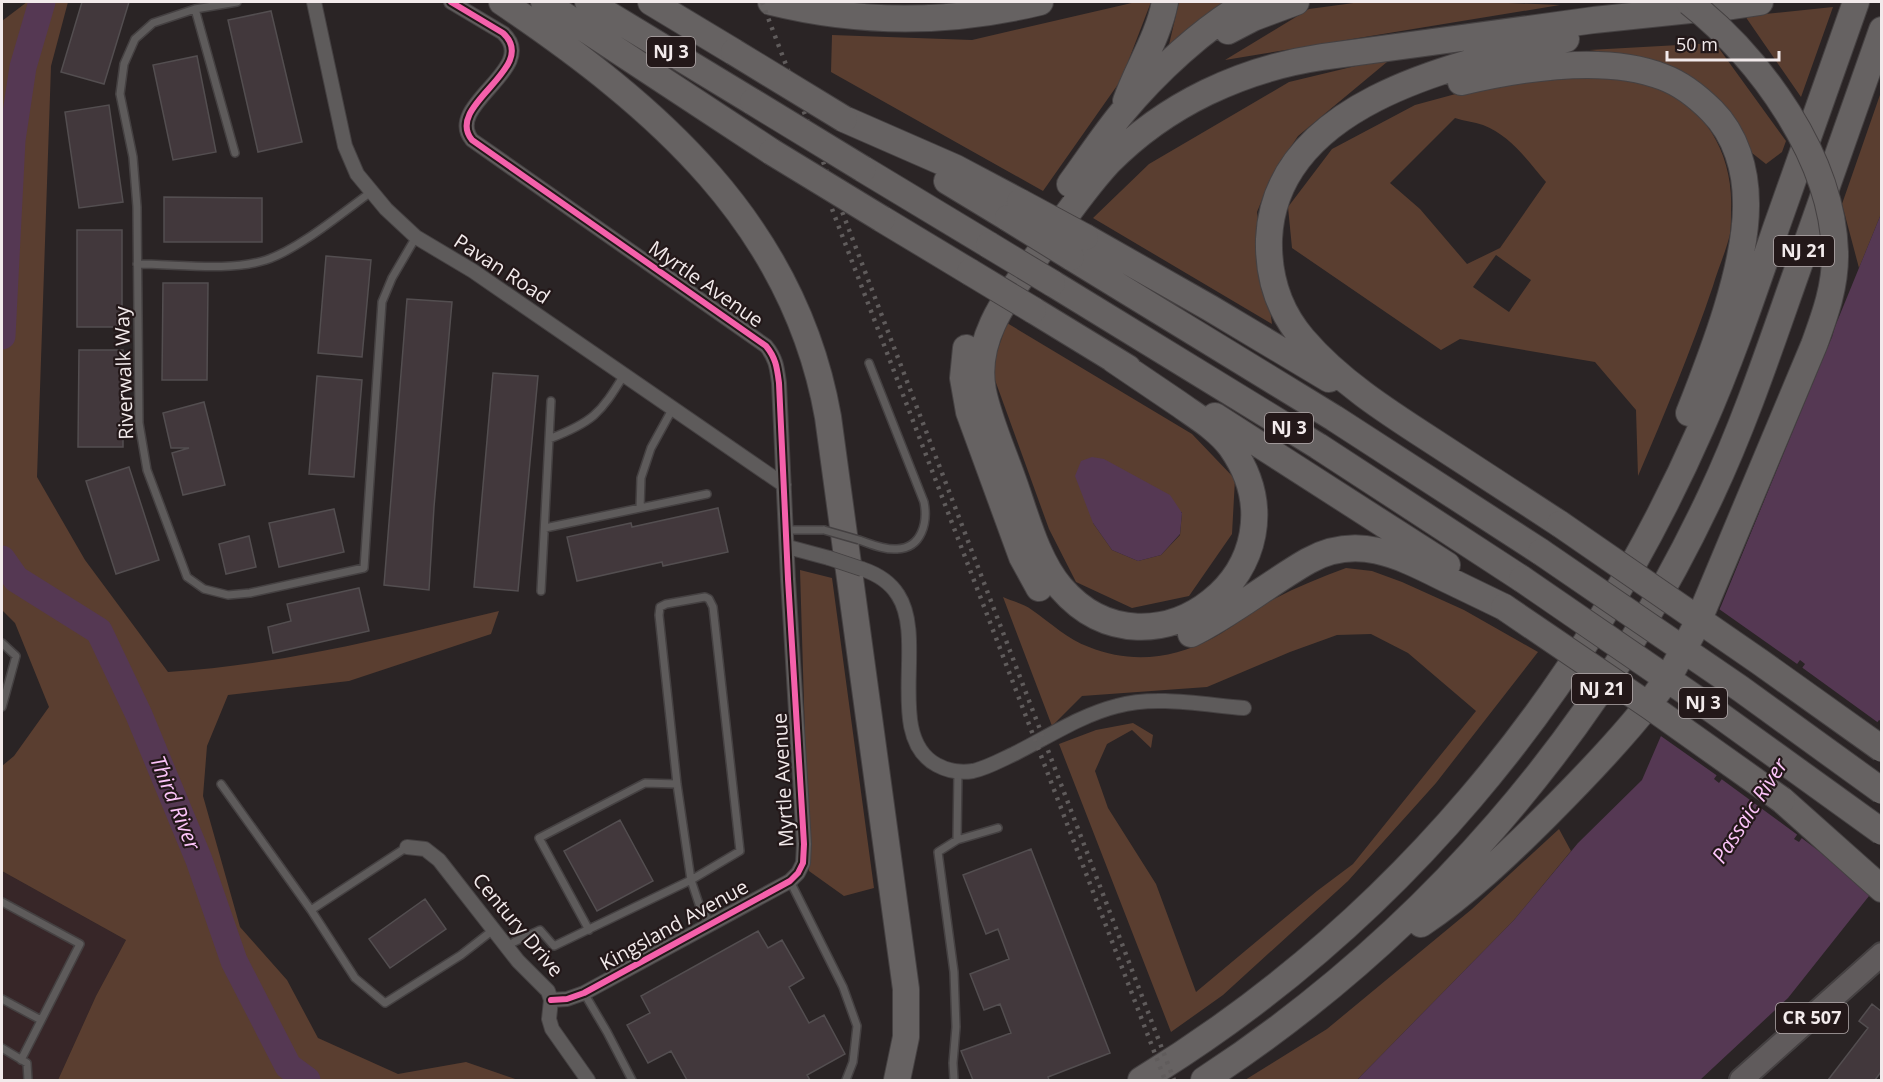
<svg xmlns="http://www.w3.org/2000/svg" width="1883" height="1082" font-family="'Open Sans',sans-serif">
	<rect width="100%" height="100%" fill="#2a2425"/>
	<path fill="#372628" d="M2,871l124,69 -30,56 -38,84h-56z"/>
	<path fill="#5a3e30" fill-rule="evenodd" d="M27,2h41l-17,64 -14,411 48,83 83,112c112,-7 222,-35 331,-61l-8,23 -142,47 -121,14 -21,51 -4,50 37,131 47,53 31,58 80,36 68,-12 52,18h-460l38,-84 30,-56 -124,-69v-105l12,-10 35,-49 -34,-84 -13,-13v-589z
		M1136,2h15l-30,78 -78,111 -212,-119 1,-37 140,5z
		M1179,2h56l-67,47z
		M1361,2h124l75,3 -335,55 84,-51z
		M1833,7l-32,90 -56,-81z
		M1715,43l71,98 -4,11 -16,12 -14,-11 -14,-28 -112,-70 -37,-5z
		M1393,57l-95,79 -26,39 -15,37 15,112 -179,-106 56,-54 140,-82z
		M1591,77c20,1 42,2 62,9 54,19 81,71 78,125 0,8 0,16 -1,23 -4,17 -12,35 -17,52 -22,65 -48,127 -75,190l-2,-66 -41,-48 -135,-23 -19,11 -149,-102 -4,-41 44,-58 83,-44 59,-16 45,-6zM1455,118c9,3 19,4 28,7 27,10 45,36 63,57l-46,66 -33,16 -47,-55 -30,-26zM1496,255l35,25 -22,32 -36,-25z
		M1881,92v122l-22,54 -17,-64z
		M1007,323l185,111 43,45 -3,55 -43,62 -57,12 -56,-26 -27,-53 -58,-160zM1182,512l-2,23 -19,20 -23,6 -26,-11 -19,-27z
		M1346,568l26,3 30,11 62,28 74,42 -102,131 -88,98 -125,114 -52,37 -112,-288 37,-14 37,-7 20,12 -2,13 -19,-18 -25,14 -12,27 13,37 48,76 40,108 121,-101 36,-27 123,-153 -68,-58 -37,-19 -34,1 -47,17 -83,35 -125,9 -30,30 -49,-129c9,4 21,7 29,13 19,13 35,29 57,37 42,17 84,12 124,-9 21,-11 40,-28 61,-39 23,-12 47,-22 72,-31z
		M800,570l32,8 42,310 -30,8 -35,-25z
		M1559,829l12,22 -57,69 -157,160h-112l82,-51 145,-120z"/>
	<path fill="#553853" fill-rule="evenodd" d="M1881,214v507l-2,-1 -85,119 5,3 82,-115v146l-12,23 -81,102 -88,82h-343l157,-160 64,-77 64,-63 34,-79 45,-95zM1800,660l5,4 -86,119 -5,-4z
		M1092,457l12,2 66,36 12,18 -2,21 -19,21 -23,6 -26,-11 -19,-27 -18,-47 6,-15z"/>
	<path fill="#2a2425" d="M1844,297l-12,40 -113,272 81,57 -81,111 -61,-43 60,-129z
		M1800,666l80,58 -81,112 -79,-58z
		M1881,724l1,1v154l-50,-18 -33,-25z"/>
	<g fill="none" stroke-linecap="round" stroke-linejoin="round">
		<path stroke="#553853" stroke-width="27" d="M2,336l10,-196 11,-73 19,-65
			M2,559l14,20 83,52 40,84 60,145 35,101 54,105 19,14"/>
	</g>
	<path fill="#42383c" stroke="#534e50" stroke-width="1.5" d="M82,2h47l-25,82 -43,-12z
		M271,11l31,131 -44,10 -30,-132z
		M197,56l19,96 -43,8 -20,-95z
		M109,105l14,97 -44,6 -14,-96z
		M164,197l98,1v44h-98z
		M77,230h45v97h-45z
		M326,256l45,4 -9,97 -44,-4z
		M163,283h45l-1,97h-45z
		M407,299l45,3 -18,205 -5,83 -45,-5z
		M79,350h44v97h-45z
		M493,373l45,3 -20,215 -44,-4z
		M317,376l45,4 -8,97 -45,-3z
		M204,402l21,83 -42,10 -11,-42 17,-5h-18l-8,-35z
		M129,467l30,93 -43,14 -30,-93z
		M718,508l10,44 -65,14 -1,-4 -85,19 -10,-44 64,-14 1,4z
		M334,509l10,43 -65,15 -10,-44z
		M249,536l7,31 -30,7 -7,-30z
		M359,588l10,43 -96,22 -5,-26 23,-6 -4,-17z
		M620,820l33,61 -56,30 -33,-60z
		M1031,849l79,204 -62,24 1,3h-76l-12,-29 50,-18 -11,-29 -16,6 -14,-36 39,-15 -11,-30 -12,5 -23,-59z
		M425,899l21,30 -56,39 -21,-29z
		M758,931l10,17 14,-8 22,38 -15,9 20,36 15,-8 21,39 -38,21 3,5h-123l-16,-29 -23,12 -21,-38 23,-12 -9,-17z
		M1872,1004l9,7v61l-6,8h-47l40,-52 -9,-7z"/>
	<g fill="none" stroke-linecap="round" stroke-linejoin="round">
		<g stroke="#454142" stroke-width="10">
			<path id="lane" d="M237,2l-42,7 -42,14 -18,16 -11,25 -4,30 13,63 4,50 2,216 8,47 40,107 17,12 24,6 22,-2 114,-25 18,-266 10,-24 24,-41
				M195,9l40,144
				M137,264c41,0 91,8 129,-4 33,-11 76,-47 105,-68
				M549,439c44,-17 51,-25 75,-64
				M640,508l1,-30 10,-30 22,-40
				M545,528l162,-34
				M787,530h37
				M859,540c12,4 25,10 38,9 25,-1 31,-27 27,-47l-55,-139
				M541,591l10,-190
				M705,597l4,2 4,8 27,244 -49,29 -14,-96 -18,-169 1,-8 6,-3z
				M2,643l14,13 -14,51
				M221,784l90,126
				M957,840l41,-12
				M407,847l-96,63 44,68 30,25 76,-48 32,-25
				M790,881l53,106 14,39 -4,36 -7,18
				M2,902l78,42 -59,116
				M589,930l-50,-92 106,-55 32,1
				M507,947l7,-5 26,-12 14,16 137,-66 8,24 11,19
				M584,993l23,39 25,48
				M2,999l39,21
				M2,1048l25,15 1,17
				M954,1080l-1,-17 3,-36 -2,-55 -16,-120 19,-12 1,-69"/>
		</g>
		<g stroke="#454142" stroke-width="16">
			<path id="street" d="M314,2l31,144 12,28 29,35 30,28 57,34 311,214
				M451,2l52,31c38,35 -60,72 -31,107l294,206c10,12 11,22 13,37l9,196 16,265 -1,19 -5,10 -8,8 -206,112 -17,6 -16,1
				M788,547l41,11
				M862,569c15,5 28,13 36,26 29,44 -14,142 39,170 11,6 23,8 36,6 14,-3 28,-11 41,-17 34,-17 67,-39 103,-48 38,-11 88,-1 127,2
				M407,847l18,2 14,11 79,101 30,30 3,9 -2,19 3,10 36,51"/>
		</g>
		<g stroke="#454142" stroke-width="26">
			<path id="primary" d="M1741,1080l141,-126"/>
		</g>
		<g stroke="#454142" stroke-width="28">
			<path id="highway" d="M502,2c154,104 292,222 326,415l78,572v48l-9,43
				M544,2l228,150
				M588,2l165,100
				M651,2l83,50
				M771,2c89,22 179,22 269,0
				M1713,9l47,-7
				M1228,31l25,-13 43,-16
				M1461,82c60,-14 143,-28 202,-5 19,7 35,20 49,34 24,24 34,59 34,92 1,62 -34,152 -57,210
				M1126,101c12,-34 32,-63 39,-99
				M844,119l112,49 64,34
				M863,169l126,76
				M947,181l61,37
				M1070,184c17,-23 33,-48 52,-71 33,-40 81,-85 127,-111
				M882,219l88,53
				M1085,237l125,71 119,71
				M1071,257l263,161 207,134
				M1052,283l266,163 204,133
				M1033,310l95,58
				M966,348l-3,30 6,34 53,145 17,31
				M1114,360c22,15 43,29 65,44 18,13 39,25 52,43 84,120 -80,245 -170,141 -25,-29 -36,-76 -49,-111 -10,-28 -23,-57 -29,-86 -11,-58 31,-102 62,-146 20,-28 40,-57 63,-82 58,-59 134,-94 214,-106l272,-37 134,-14
				M1215,416l232,149
				M1560,524c-43,-28 -86,-56 -129,-84 -45,-29 -93,-60 -128,-101 -24,-28 -35,-63 -34,-100 6,-138 191,-176 297,-200
				M1191,634c41,-20 77,-50 117,-73 48,-27 90,-6 134,16 21,10 41,20 62,30
				M1782,800l100,89
				M1421,924c46,-31 86,-69 125,-108 37,-37 73,-74 105,-115
				M1141,1080c252,-154 441,-382 560,-652 29,-65 52,-133 75,-200 27,-75 53,-151 80,-226
				M1204,1080c220,-144 395,-346 507,-585 32,-68 56,-139 81,-210 30,-85 60,-170 90,-255"/>
		</g>
		<use href="#lane" stroke="#5e5b5b" stroke-width="7"/>
		<use href="#street" stroke="#5e5b5b" stroke-width="14"/>
		<use href="#primary" stroke="#605b5c" stroke-width="22"/>
		<use href="#highway" stroke="#666262" stroke-width="26"/>
		<path stroke="#605c5c" stroke-width="4.5" stroke-dasharray="3 6" stroke-linecap="butt" d="M762,2l412,1078
			M832,209l333,871"/>
		<g stroke="#454142" stroke-width="10" stroke-linecap="butt">
			<path id="lane-bridge" d="M824,530l35,10"/>
		</g>
		<g stroke="#454142" stroke-width="16" stroke-linecap="butt">
			<path id="street-bridge" d="M829,558l33,11"/>
		</g>
		<g stroke="#454142" stroke-width="28" stroke-linecap="butt">
			<path id="highway-bridge" d="M734,52l110,67
				M753,102l110,67
				M772,152l110,67
				M1020,202l65,35
				M1008,218l63,39
				M989,245l63,38
				M970,272l63,38
				M1560,524l200,138 122,87
				M1541,552l200,137 141,102
				M1522,579l192,132 168,121
				M1504,607l147,100 131,93
				M1651,701l19,-26 27,-51 117,-279c11,-30 22,-60 21,-93 -3,-95 -74,-193 -146,-250"/>
		</g>
		<use href="#lane-bridge" stroke="#5e5b5b" stroke-width="7"/>
		<use href="#street-bridge" stroke="#5e5b5b" stroke-width="14"/>
		<use href="#highway-bridge" stroke="#666262" stroke-width="26"/>
		<g stroke="#231819" stroke-width="10">
			<path id="cycleway" d="M451,2l52,31c38,35 -60,72 -31,107l294,206c10,12 11,22 13,37l9,196 16,265 -1,19 -5,10 -8,8 -206,112 -17,6 -16,1"/>
		</g>
		<use href="#cycleway" stroke="#f560ab" stroke-width="6"/>
	</g>
	<g text-anchor="middle" stroke-width="4.5" stroke-linejoin="round" paint-order="stroke">
		<g fill="#231819" stroke="#b4abac" stroke-width="1.5">
			<rect x="647" y="37" width="48" height="30" rx="4.5"/>
			<rect x="1774" y="236" width="60" height="30" rx="4.5"/>
			<rect x="1265" y="413" width="48" height="30" rx="4.5"/>
			<rect x="1572" y="674" width="60" height="30" rx="4.5"/>
			<rect x="1679" y="688" width="48" height="30" rx="4.5"/>
			<rect x="1776" y="1003" width="72" height="30" rx="4.5"/>
		</g>
		<g font-size="18" font-weight="bold" fill="#f2eaeb">
			<text x="671" y="58">NJ 3</text>
			<text x="1804" y="257">NJ 21</text>
			<text x="1289" y="434">NJ 3</text>
			<text x="1602" y="695">NJ 21</text>
			<text x="1703" y="709">NJ 3</text>
			<text x="1812" y="1024">CR 507</text>
		</g>
		<g font-size="20" fill="#f2eaeb" stroke="#231819">
			<text transform="translate(502 269) rotate(33)" y="7">Pavan Road</text>
			<text transform="translate(706 284) rotate(35)" y="7">Myrtle Avenue</text>
			<text transform="translate(124 373) rotate(-92)" y="7">Riverwalk Way</text>
			<text transform="translate(783 780) rotate(-93)" y="7">Myrtle Avenue</text>
			<text transform="translate(518 925) rotate(50)" y="7">Century Drive</text>
			<text transform="translate(674 925) rotate(-29)" y="7">Kingsland Avenue</text>
		</g>
		<g font-size="21" font-style="italic" fill="#fcc4f9" stroke="#231819">
			<text transform="translate(175 803) rotate(68)" y="7">Third River</text>
			<text transform="translate(1750 811) rotate(-57)" y="7">Passaic River</text>
		</g>
	</g>
	<rect width="1883" height="1082" fill="none" stroke="#f2eaeb" stroke-width="6"/>
	<path d="M1667 51v9h112v-9" fill="none" stroke="#f2eaeb" stroke-width="3"/>
	<text x="1676" y="51" font-size="18" fill="#f2eaeb" stroke="#231819" stroke-width="4.5" paint-order="stroke">50 m</text>
</svg>
